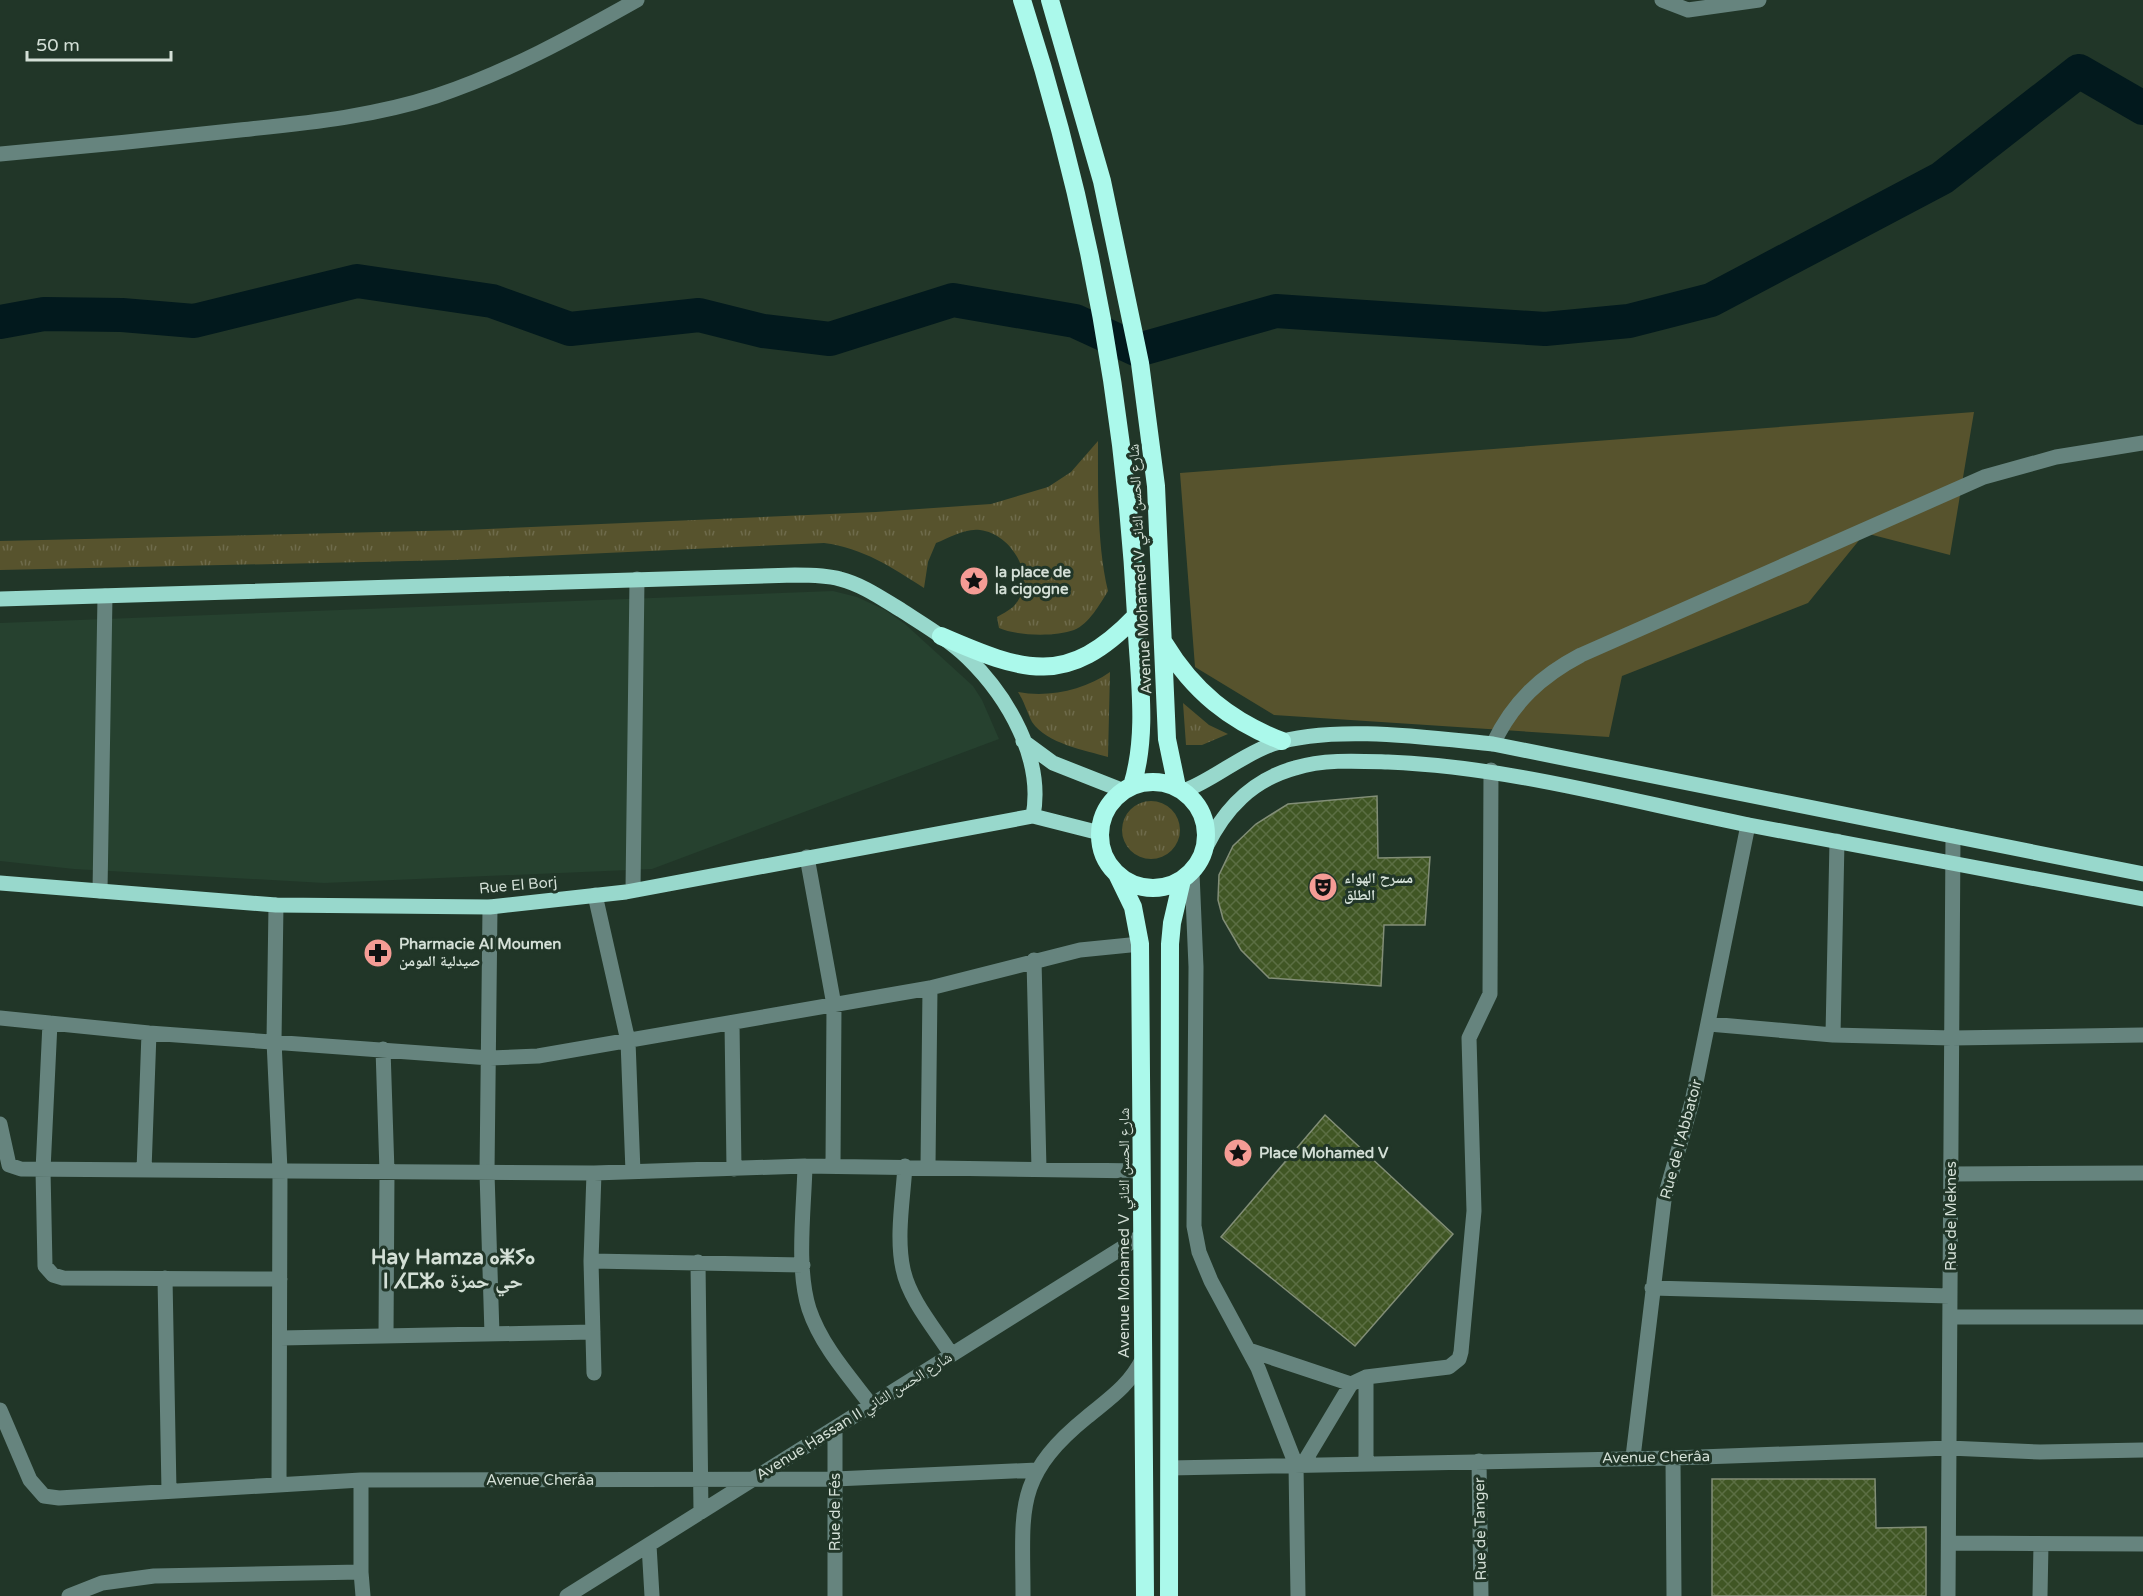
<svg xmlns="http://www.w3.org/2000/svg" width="2143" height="1596" font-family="'Varela Round','Noto Naskh Arabic','Noto Sans Tifinagh',sans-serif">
	<defs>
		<pattern id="grass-tufts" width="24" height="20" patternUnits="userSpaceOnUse" patternTransform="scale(1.5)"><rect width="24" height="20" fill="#57532d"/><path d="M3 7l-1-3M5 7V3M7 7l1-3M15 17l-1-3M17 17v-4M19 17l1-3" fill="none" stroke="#6e6b4b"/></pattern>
		<pattern id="building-cross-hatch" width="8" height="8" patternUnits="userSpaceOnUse" patternTransform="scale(1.5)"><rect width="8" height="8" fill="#405624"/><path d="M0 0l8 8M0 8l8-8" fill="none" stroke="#5b6e43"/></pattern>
	</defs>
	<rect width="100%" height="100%" fill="#213628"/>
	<path fill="#26412f" d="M833,591l24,6 28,13 20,14 68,62 9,14 17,39 -347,130 -328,14 -250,-14 -74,-8v-238z"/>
	<path fill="url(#grass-tufts)" d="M1098,441c0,47 -1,105 10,150 -8,13 -19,33 -34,39 -19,7 -57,6 -75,-2l-2,-11c5,-3 11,-6 16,-10 26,-27 0,-73 -33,-77 -15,-2 -31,8 -44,13l-8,19 -4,26c-33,-21 -61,-40 -100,-45l-371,17 -453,10v-29l465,-11 411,-18 115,-8 57,-17 23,-15z
		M1110,672l-2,85c-23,-7 -61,-13 -76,-35 -5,-10 -8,-21 -14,-30 30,6 67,-2 92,-20z
		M1183,703l26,22 19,9 -26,11h-16z
		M1122 830a29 29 0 1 1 58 0a29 29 0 1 1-58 0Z"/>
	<path fill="#57532d" d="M1974,412l-24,143 -85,-22 -57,70 -186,73 -13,61 -335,-22 -79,-48 -15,-194z"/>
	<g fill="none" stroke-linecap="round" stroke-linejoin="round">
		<path stroke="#02191d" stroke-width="34" d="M0,322l44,-8 78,1 72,6 163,-40 135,20 78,28 129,-14 64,16 67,8 123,-39 122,21 63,29 138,-39 269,18 84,-8 82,-21 231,-122 137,-107 64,37"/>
	</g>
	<path fill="url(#building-cross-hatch)" stroke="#828e77" stroke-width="1.5" d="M1377,796l1,62 52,-1 -5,68h-41l-3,61 -112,-8 -28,-28 -18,-31 -5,-19 1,-25 14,-29 23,-22 32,-20z
		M1325,1115l128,119 -98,112 -134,-109z
		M1712,1479h163l1,49 50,-1v69h-214z"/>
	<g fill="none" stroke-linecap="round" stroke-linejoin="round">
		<path stroke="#66847e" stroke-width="15" d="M1662,0l26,10 71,-10
			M0,154c80,-7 160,-15 240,-24 66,-7 132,-13 196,-34 70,-23 137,-60 201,-96
			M1493,744c20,-42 48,-68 88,-89l403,-178 72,-20 87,-14
			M807,857l27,148 -1,161
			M1192,873l4,94 -2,259 5,26 12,29 47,87 38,97 2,131
			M633,890l4,-311
			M100,891l5,-295
			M595,895l33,146 5,131
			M276,905l-2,136 6,129 -1,314
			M490,907l-3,266 5,161
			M1034,960l5,209
			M0,1018l149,15 341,25 48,-2 392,-68 150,-38 60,-6
			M50,1023l-7,147 2,96 8,9 10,3 217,1
			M732,1023l2,146
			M1709,1024l124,11 119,3 191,-3
			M1833,1035l4,-194
			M383,1049l4,123 -1,164
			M0,1124l9,41 12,4 573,4 211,-7 337,5
			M805,1166c-1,43 -9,102 4,143 12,36 39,66 62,96
			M905,1166c-2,33 -9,71 -2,103 6,30 32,60 48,85
			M928,1167l2,-179
			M144,1170l5,-137
			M594,1173l-3,88 3,112
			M1951,1174l192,-1
			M591,1261l212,4
			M698,1262l3,250
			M165,1278l4,213
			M1652,1288l298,8
			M1950,1317h193
			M280,1338l313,-6
			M1249,1350l102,34
			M1366,1377v87
			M0,1410l30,70 14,16 15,2 302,-18 474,-1 202,-9
			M1633,1457l31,-257 28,-98 56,-277
			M1673,1458l1,138
			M1479,1461l2,135
			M1303,1464l48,-80 15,-7 83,-10 10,-8 2,-7 13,-141 -5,-173 21,-44 1,-224
			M1169,1468l504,-10 276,-10 91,4 103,-2
			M361,1480v92
			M1949,1543l194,1
			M649,1545l3,51
			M69,1596l33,-13 52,-7 207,-4 2,24
			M567,1596l574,-360
			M835,1596v-168
			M1023,1596c0,-86 -10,-119 64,-179 23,-19 42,-31 56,-59
			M1948,1596l5,-760
			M2040,1596l1,-52"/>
		<path stroke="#98d8cc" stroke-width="15" d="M0,599l795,-24c15,0 31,0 45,4 23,6 41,19 61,31 23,15 47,29 67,48 40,39 76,101 65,158
			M1023,741l30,22 71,28
			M1184,791c31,-12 57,-36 89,-47 59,-20 158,-6 220,0l650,130
			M1206,847c19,-39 46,-67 89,-79 29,-9 63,-7 93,-6 123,5 241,39 361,63 131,25 263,49 394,74
			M0,883l276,22 214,2 136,-15 407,-76 67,17"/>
		<path stroke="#abf9eb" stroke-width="18" d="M1022,0c65,201 103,405 114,615 2,57 13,116 -4,171
			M1050,0l52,181 38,182 16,123 11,253 10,48
			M941,636c83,36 126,52 195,-20
			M1164,643c29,48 66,78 118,98
			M1100 835a53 53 0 1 1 106 0a53 53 0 1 1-106 0Z
			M1117,874l16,33 7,37 5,652
			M1169,1596l1,-652 2,-21 10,-43"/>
	</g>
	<defs>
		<g id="sight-disc" transform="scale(1.5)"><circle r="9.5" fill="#f59c95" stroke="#213628"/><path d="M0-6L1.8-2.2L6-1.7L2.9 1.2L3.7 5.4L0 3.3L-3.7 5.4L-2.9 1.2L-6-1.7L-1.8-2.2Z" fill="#111"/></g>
		<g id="theatre-disc" transform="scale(1.5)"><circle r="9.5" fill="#f59c95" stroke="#213628"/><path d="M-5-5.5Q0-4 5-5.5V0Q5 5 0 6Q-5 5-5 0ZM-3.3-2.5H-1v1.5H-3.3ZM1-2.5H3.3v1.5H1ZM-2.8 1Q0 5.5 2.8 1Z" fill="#111"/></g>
		<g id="pharmacy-disc" transform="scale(1.5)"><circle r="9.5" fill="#f59c95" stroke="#213628"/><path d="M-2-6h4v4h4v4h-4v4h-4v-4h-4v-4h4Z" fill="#111"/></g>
	</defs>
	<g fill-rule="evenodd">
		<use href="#sight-disc" x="974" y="581"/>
		<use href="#theatre-disc" x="1323" y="887"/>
		<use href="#pharmacy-disc" x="378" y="953"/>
		<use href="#sight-disc" x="1238" y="1153"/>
	</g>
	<g text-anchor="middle" stroke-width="6" stroke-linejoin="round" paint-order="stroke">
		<g font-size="15" fill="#d3dfd6" stroke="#213628">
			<text transform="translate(1140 569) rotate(-93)" y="5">Avenue Mohamed V شارع الحسن الثاني</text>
			<text transform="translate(518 885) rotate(-5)" y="5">Rue El Borj</text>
			<text transform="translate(1681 1139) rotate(-75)" y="5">Rue de l'Abbatoir</text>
			<text transform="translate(1951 1216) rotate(-90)" y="5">Rue de Meknes</text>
			<text transform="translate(1124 1233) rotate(-90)" y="5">Avenue Mohamed V شارع الحسن الثاني</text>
			<text transform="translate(854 1416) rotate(-32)" y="5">Avenue Hassan II شارع الحسن الثاني</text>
			<text transform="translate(1656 1457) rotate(-1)" y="5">Avenue Cherâa</text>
			<text x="540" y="1485">Avenue Cherâa</text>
			<text transform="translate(835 1512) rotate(-90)" y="5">Rue de Fés</text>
			<text transform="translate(1480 1529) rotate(-91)" y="5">Rue de Tanger</text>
		</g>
		<g font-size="15" font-weight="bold" fill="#d3dfd6" stroke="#213628" text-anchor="start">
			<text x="995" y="577">la place de<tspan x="995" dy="17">la cigogne</tspan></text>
			<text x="1344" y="883">مسرح الهواء<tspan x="1344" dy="17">الطلق</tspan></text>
			<text x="399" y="949">Pharmacie Al Moumen<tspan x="399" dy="17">صيدلية المومن</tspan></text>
			<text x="1259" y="1158">Place Mohamed V</text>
		</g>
		<g font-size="21" font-weight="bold" fill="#d3dfd6" stroke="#213628">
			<text x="453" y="1264">Hay Hamza ⴰⵥⵢⴰ<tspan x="453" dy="24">ⵏ ⵃⵎⵣⴰ حي حمزة</tspan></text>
		</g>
	</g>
	<path d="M27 51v9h144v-9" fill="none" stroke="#d3dfd6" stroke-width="3"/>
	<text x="36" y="51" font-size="18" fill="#d3dfd6" stroke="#213628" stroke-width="4.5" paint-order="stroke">50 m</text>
</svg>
